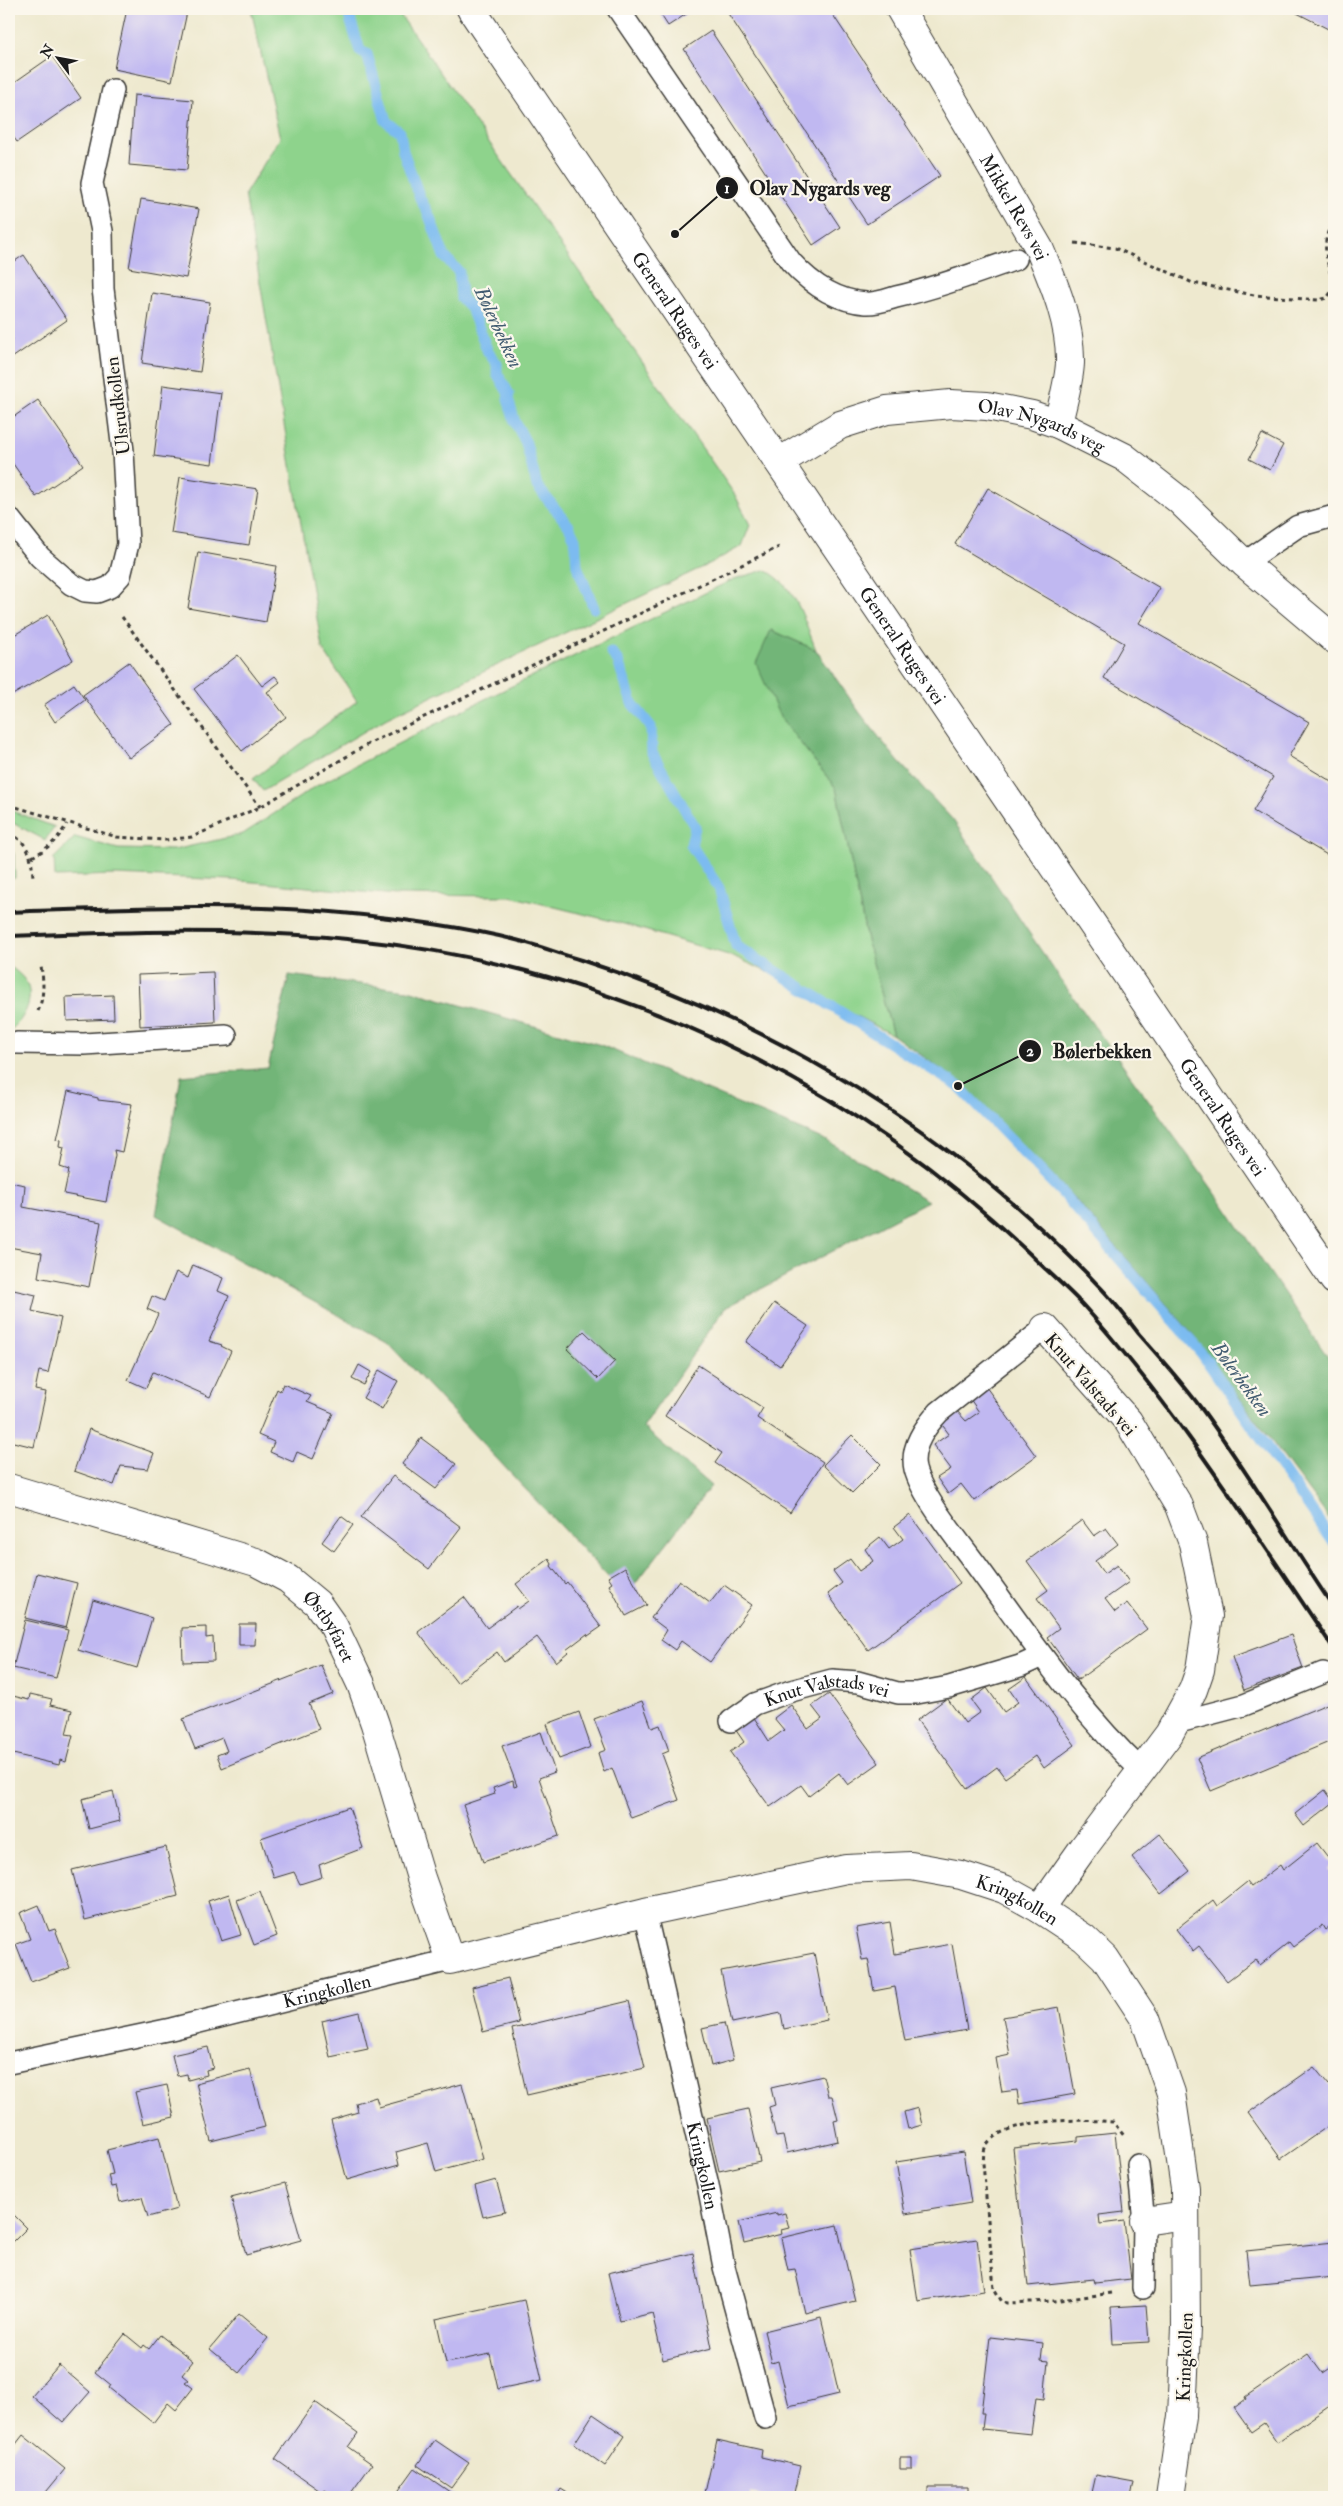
<svg xmlns="http://www.w3.org/2000/svg" width="1343" height="2506" font-family="'IM FELL Double Pica',serif">
	<rect width="100%" height="100%" fill="#fbf7ec"/>
	<filter id="ink" filterUnits="userSpaceOnUse"><feTurbulence type="fractalNoise" baseFrequency=".02" numOctaves="2"/><feDisplacementMap in="SourceGraphic" scale="10" xChannelSelector="R" yChannelSelector="G"/><feConvolveMatrix kernelMatrix="1 2 1 2 8 2 1 2 1" color-interpolation-filters="sRGB"/></filter>
	<filter id="wash" filterUnits="userSpaceOnUse"><feTurbulence type="fractalNoise" baseFrequency=".0096" numOctaves="4" result="noise"/><feDisplacementMap in="SourceGraphic" scale="20" xChannelSelector="R" yChannelSelector="G"/><feGaussianBlur stdDeviation="1.12" result="paint"/><feColorMatrix in="noise" values="0 0 0 0 0 0 0 0 0 0 0 0 0 0 0 0 0 1.4 0 .05"/><feComposite in="paint" operator="in"/></filter>
	<g filter="url(#wash)">
		<rect width="100%" height="100%" fill="#eee9cf"/>
		<path fill="#8ed38c" stroke="#557854" d="M251,9h145l339,486 15,30 -8,21 -31,17 -324,155 -124,73 -10,-12 104,-78 -35,-53 -77,-454 35,-56z
			M765,570c31,15 39,50 51,80l-45,-20 9,87 56,71 32,157 25,90 -82,-43 -76,-35 -111,-33 -114,-28 -114,-1 -165,-15 -116,-5 -60,2 -1,-19 21,-21 43,12 56,1 69,-16 75,-49 167,-86 249,-120z
			M9,810l46,17 -10,13 -36,-19z
			M9,845l5,9 1,24 -6,1z
			M9,968h3c4,3 9,7 12,11 13,17 0,42 -15,52z"/>
		<path fill="#72b578" stroke="#47684a" d="M771,630l45,20 44,63 38,48 55,59 110,163 158,218 113,165v159l-143,-192 -116,-134 -112,-114 -70,-50 -25,-90 -32,-157 -56,-71 -24,-54z
			M289,975l119,15 193,55 226,96 101,60 -203,107 -82,119 68,59 -85,110 -239,-254 -231,-127 25,-139 87,-8z"/>
		<g fill="none" stroke-linecap="round" stroke-linejoin="round">
			<path stroke="#7bbbf0" stroke-width="11" d="M347,9l13,42 7,3 19,67 14,11 3,19 17,47 9,17 15,41 15,16 2,26 10,10 17,44 9,12v9l12,21 -1,5 7,23 11,21 11,43 32,40 6,13 2,27 17,42
				M611,652l7,9 14,42 19,24 1,26 43,74 -4,18 28,43 17,58 222,140 106,109 138,159 132,189"/>
		</g>
		<g id="blocks">
			<path fill="#c0b8f1" d="M127,9h42l18,3 -15,69 -58,-12z
				M657,9h37l-26,17z
				M725,9h104l111,167 -73,48z
				M1297,9h37v23l-39,-20z
				M711,31l129,196 -27,18 -129,-196z
				M52,56l29,42 -64,44 -8,-11v-45z
				M134,95l59,5 -6,70 -58,-5z
				M141,199l58,10 -13,69 -57,-10z
				M24,255l43,65 -58,40v-17l4,-3 -4,-6v-69z
				M152,293l58,9 -10,70 -58,-9z
				M163,385l58,8 -9,71 -58,-8z
				M38,400l45,65 -47,32 -27,-39v-38z
				M1262,434l21,11 -13,25 -21,-11z
				M180,477l78,12 -9,56 -78,-12z
				M988,488l172,100 -21,35 170,99 -20,34 45,27v76l-81,-48 20,-34 -169,-99 20,-35 -169,-99z
				M198,552l78,14 -10,56 -78,-14z
				M48,615l25,45 -64,37v-59z
				M238,655l24,31 13,-10 5,6 -13,10 19,25 -44,34 -48,-62z
				M129,662l45,63 -45,33 -46,-63z
				M74,684l11,16 -30,22 -11,-17z
				M213,972l2,50 -75,4 -2,-51z
				M113,995l1,24 -47,2 -1,-24z
				M68,1091l30,7v2l34,4 -10,48 -8,-2 1,5 -9,47 -42,-8 5,-24 -9,-3 4,-19 -4,-1 1,-7 -4,-1z
				M9,1182l16,3 -2,22 78,15 -12,65 -51,-10 4,-24 -33,-6z
				M193,1265l30,13 -5,13 11,5 -20,45 13,4 -1,1 10,5 -21,46 -57,-25 -7,16 -18,-8 30,-66 -11,-5 5,-13 12,5 12,-29 12,6z
				M9,1289l27,6 -4,16 29,7 -13,55 -9,-2 -4,19 11,2 -12,55 -25,-6z
				M774,1303l34,23 -28,40 -34,-24z
				M584,1331l31,30 -17,18 -31,-30z
				M359,1365l12,7 -7,13 -12,-6z
				M698,1365l65,43 -6,10 66,44 -33,51 -75,-50 7,-10 -57,-37z
				M379,1370l19,11 -16,28 -19,-11z
				M283,1384l28,12 -4,6 26,11 -20,46 -16,-7 -4,10 -23,-10 4,-10 -16,-7 19,-46 3,2z
				M986,1387l50,69 -62,45 -13,-17 -13,10 -11,-16 14,-9 -18,-24 16,-11 -9,-12 16,-12 10,11 13,-9 -9,-13z
				M89,1429l65,24 -6,16 -27,-3 -7,19 -40,-14z
				M852,1435l29,29 -29,29 -29,-28z
				M421,1438l35,26 -20,25 -34,-25z
				M393,1476l68,51 -32,42 -68,-52z
				M910,1515l50,68 -92,67 -40,-56 14,-11 -9,-12 17,-12 9,12 14,-10 -8,-12 15,-12 9,12 14,-10 -9,-12z
				M341,1516l12,9 -19,26 -12,-9z
				M1082,1520l12,16 12,-8 12,16 -23,17 9,13 13,-9 12,17 -24,17 10,13 12,-9 20,26 -69,51 -31,-43 12,-9 -22,-30 11,-8 -21,-29z
				M549,1559l3,5 -1,2 14,18 2,-2 34,45 -13,9 -1,-2 -21,16 2,2 -12,10 -19,-25 -33,25 -7,-10 -40,31 -39,-51 46,-35 23,31 30,-22 1,3 11,-8 -13,-17z
				M625,1567l22,38 -21,11 -17,-31 3,-2 -4,-6z
				M37,1573l40,10 -11,45 -41,-10z
				M679,1580l31,23 14,-18 28,20 -42,57 -29,-21 -6,9 -14,-10 6,-10 -16,-12z
				M93,1600l59,18 -15,50 -59,-18z
				M25,1620l43,10 -12,48 -43,-10z
				M239,1624h17l-1,21h-16z
				M206,1627v11l7,-1 1,24 -31,1 -1,-34z
				M1291,1635l12,33 -59,22 -12,-33z
				M321,1665l12,29 -24,10 10,25 -97,39 -5,-13 10,-4 -5,-13 -27,11 -12,-30z
				M1026,1677l49,68 -31,23 -8,-12 -31,22 -8,-11 -30,22 -50,-69 30,-22 18,25 15,-11 -9,-12 16,-12 17,24 14,-10 -9,-13z
				M30,1694l22,5 -2,6 22,5 -6,24 7,1 -7,27 -6,-2 -1,5 -50,-12v-58l20,5z
				M829,1694l50,69 -31,22 -9,-12 -30,23 -8,-11 -31,22 -40,-55 14,-10 -9,-13 18,-13 16,25 15,-11 -10,-12 17,-13 17,24 14,-10 -10,-13z
				M642,1701l10,27 8,-3 9,26 -7,3 17,46 -48,18 -19,-50 -8,4 -6,-19 8,-3 -12,-31z
				M1334,1701v39l-123,51 -14,-33z
				M579,1712l12,35 -32,12 -12,-35z
				M541,1732l14,40 -16,6 20,58 -76,26 -20,-57 32,-11 -2,-6 20,-7 1,6 3,-1 -15,-40z
				M1325,1790l9,12 -30,24 -9,-12z
				M113,1791l7,30 -31,8 -7,-30z
				M349,1807l14,41 -44,17 3,12 -22,7 -6,-12 -20,6 -13,-40z
				M1160,1834l30,37 -29,23 -29,-37z
				M1317,1843l17,22 -5,5 5,6v47l-9,7 -3,-5 -29,22 -4,-5 -29,23 -4,-6 -29,22 -28,-35 -6,5 -17,-22 37,-29 4,6 30,-24 4,5 29,-22 3,5z
				M166,1847l12,49 -93,24 -13,-50z
				M260,1891l17,45 -23,9 -17,-45z
				M229,1894l12,41 -20,6 -13,-40z
				M39,1905l10,26 6,-2 15,39 -39,14 -15,-38 14,-5 -10,-26z
				M890,1922l5,32 57,-10 15,86 -62,11 -10,-54 -21,4 -6,-32 -6,1 -6,-32z
				M814,1953l13,67 -43,9 -3,-16 -49,10 -11,-52z
				M508,1978l11,45 -36,9 -11,-45z
				M629,2001l16,67 -118,27 -15,-66z
				M1059,2007l16,87 -56,10 -2,-14 -15,2 -6,-34 14,-3 -7,-38z
				M359,2012l9,37 -38,8 -8,-36z
				M724,2023l9,37 -22,6 -9,-38z
				M208,2047l5,21 -7,2 1,5 -19,5 -1,-6 -10,2 -5,-21z
				M1314,2067l15,18 5,-4v41l-53,37 -33,-46z
				M250,2069l15,58 -54,14 -15,-58z
				M823,2076l5,20h4l6,24 -4,1 4,20 -51,12 -4,-17 -7,1 -7,-30 6,-2 -4,-17z
				M462,2084l21,75 -47,13 -8,-29 -32,9 3,13 -52,15 -16,-60 27,-8 -2,-9 20,-6 3,10z
				M167,2085l7,32 -31,7 -8,-32z
				M918,2108l4,17 -14,4 -4,-17z
				M748,2109l12,53 -41,9 -12,-53z
				M1115,2133l9,79 -25,3 1,9 24,-3 7,58 -36,4 -1,-4 -66,7 -15,-138 65,-7v-4z
				M159,2137l18,72 -29,8 -6,-20 -22,5 -4,-16 -5,1 -3,-12 5,-1 -6,-24z
				M963,2152l8,51 -66,11 -9,-52z
				M496,2180l9,32 -22,5 -8,-31z
				M285,2183l16,57 -55,15 -15,-58z
				M9,2210l18,18 -18,18z
				M777,2213v2l8,-2 4,15 -8,2 1,4 -38,9 -5,-21z
				M837,2225l18,76 -50,12 -10,-44 -7,1 -7,-32z
				M977,2239l7,52 -66,10 -8,-52z
				M1334,2242v35l-84,8 -4,-34z
				M693,2253l19,95 -49,12 -11,-47 -32,8 -12,-48z
				M524,2300l18,80 -44,9 -8,-35 -44,9 -10,-44z
				M1146,2305l3,37 -36,2 -2,-37z
				M239,2314l29,24 -29,35 -29,-24z
				M821,2317l18,77 -50,12 -11,-45 -6,2 -8,-32z
				M125,2334l17,14 2,-3 5,4 11,-14 33,26 -11,14 6,5 -3,2 8,6 -17,22 -8,-7 -15,20 -44,-35 2,-3 -16,-13z
				M990,2337l53,6 -2,17 7,1 -4,38 -8,-1 -5,36 -49,-5 2,-16h-3z
				M1308,2354l14,19 12,-8v38l-57,39 -13,-19 -13,9 -17,-24 12,-9 -1,-2z
				M59,2365l31,27 -27,31 -31,-27z
				M315,2402l43,31 -10,14 24,17 -24,33h-13l-10,-7 -2,3 -48,-34z
				M593,2414l32,22 -20,30 -31,-22z
				M23,2435l42,34 -23,28h-33v-44z
				M435,2440l34,23 -18,25 -34,-23z
				M717,2440l45,10 -1,7 39,9 -7,31h-26l-16,-3v3h-47z
				M900,2458h12v11h-12z
				M415,2468l42,29h-63z
				M1096,2475l38,7 -3,15h-40z
				M928,2487h40v10h-40z
				M561,2489l13,8h-18z"/>
		</g>
	</g>
	<g filter="url(#ink)">
		<use href="#blocks" fill-opacity="0" stroke="#3c3b37" stroke-width="1"/>
		<g fill="none" stroke-linecap="round" stroke-linejoin="round">
			<g stroke="#3c3b37" stroke-width="24">
				<g id="lane">
					<path d="M618,9l173,253c20,22 44,39 75,41 9,1 20,-3 30,-6 40,-9 80,-24 120,-38"/>
					<path d="M9,518l31,39 31,27 14,7 12,1 13,-5 10,-11 8,-32 -5,-93 -20,-162 -1,-58 -10,-48 21,-93"/>
					<path d="M1244,563l54,-37 36,-10"/>
					<path d="M17,1043l67,1 142,-9"/>
					<path d="M1045,1328l-106,84c-14,15 -29,35 -24,57 7,27 42,70 59,93 53,72 103,148 169,210"/>
					<path id="s1" d="M731,1721l24,-17 36,-13 41,-11 26,2 40,11h19l32,-6 71,-21 22,-10"/>
					<path d="M1175,1723l69,-18 79,-32"/>
					<path id="s2" d="M645,1912l63,273 16,82 41,151"/>
					<path id="s3" d="M9,2063l162,-34 279,-69"/>
					<path d="M1138,2165l6,56 -1,67"/>
				</g>
			</g>
			<g stroke="#3c3b37" stroke-width="30">
				<g id="street">
					<path id="s4" d="M900,9l139,239c15,36 32,75 31,115 -1,20 -8,41 -12,61"/>
					<path id="s5" d="M779,462l61,-37 47,-15 64,-6 36,2 45,9 26,9 66,33 55,43 65,63 90,76"/>
					<path id="s6" d="M9,1488l247,74 32,17 29,24 17,24 27,57 14,40 46,154 29,82 195,-48 201,-43 65,-3 50,9 43,14 36,20 44,29 21,20 40,61 26,74 14,95 1,140 -4,88 -12,81"/>
					<path d="M1040,1909l44,-62 85,-113 24,-44 7,-20 8,-54 -15,-73 -14,-37 -51,-85 -83,-93"/>
					<path d="M1144,2221l41,-6"/>
				</g>
			</g>
			<g stroke="#3c3b37" stroke-width="30">
				<g id="secondary">
					<path id="s7" d="M471,9l863,1271"/>
				</g>
			</g>
			<path stroke="#3c3b37" stroke-width="3" stroke-dasharray="4 4" stroke-linecap="butt" d="M1075,243l40,5 78,35 61,12 64,5 9,-2 7,-10c-5,-24 -16,-45 0,-67
				M122,617l138,190
				M9,805l108,32 48,3 27,-3 68,-30 110,-64 409,-196
				M9,833c20,9 23,25 24,45
				M32,857c17,-9 25,-17 35,-33
				M38,1011c6,-14 6,-29 3,-44
				M1112,2293l-58,8 -46,2 -6,-1 -8,-14 -11,-125c1,-7 0,-13 4,-19 20,-27 95,-25 126,-22l12,15"/>
			<use href="#lane" stroke="#fff" stroke-width="21"/>
			<use href="#street" stroke="#fff" stroke-width="28"/>
			<use href="#secondary" stroke="#fff" stroke-width="28"/>
			<path stroke="#1c1c1c" stroke-width="4" d="M9,912c113,-4 231,-10 344,2 56,6 112,13 167,27 20,5 40,13 61,19 196,63 375,175 517,325 15,15 28,32 41,49 21,24 43,48 62,74 47,64 88,134 133,200
				M9,936c113,-4 225,-8 338,3 258,25 496,137 683,315 17,17 36,33 52,50 96,106 172,228 252,345"/>
		</g>
	</g>
	<g text-anchor="middle" stroke-width="4.5" stroke-linejoin="round" paint-order="stroke">
		<g font-size="19" fill="#1c1c1c" stroke="#fbf7ec">
			<text dy="7" stroke="none"><textPath href="#s4" startOffset="229">Mikkel Revs vei</textPath></text>
			<text dy="7" stroke="none"><textPath href="#s7" startOffset="364">General Ruges vei</textPath></text>
			<text transform="translate(117 406) rotate(-97)" y="7">Ulsrudkollen</text>
			<text dy="7" stroke="none"><textPath href="#s5" startOffset="279">Olav Nygards veg</textPath></text>
			<text dy="7" stroke="none"><textPath href="#s7" startOffset="769">General Ruges vei</textPath></text>
			<text dy="7" stroke="none"><textPath href="#s7" startOffset="1339">General Ruges vei</textPath></text>
			<text transform="translate(1091 1384) rotate(49)" y="7">Knut Valstads vei</text>
			<text dy="7" stroke="none"><textPath href="#s6" startOffset="358">Østbyfaret</textPath></text>
			<text dy="7" stroke="none"><textPath href="#s1" startOffset="104">Knut Valstads vei</textPath></text>
			<text dy="7" stroke="none"><textPath href="#s6" startOffset="1298">Kringkollen</textPath></text>
			<text dy="7" stroke="none"><textPath href="#s3" startOffset="326">Kringkollen</textPath></text>
			<text dy="7" stroke="none"><textPath href="#s2" startOffset="260">Kringkollen</textPath></text>
			<text transform="translate(1184 2357) rotate(-88)" y="7">Kringkollen</text>
		</g>
		<g font-size="20" font-style="italic" fill="#425c71" stroke="#fbf7ec">
			<text transform="translate(499 327) rotate(65)" y="7">Bølerbekken</text>
			<text transform="translate(1242 1379) rotate(54)" y="7">Bølerbekken</text>
		</g>
	</g>
	<path fill="none" stroke="#1c1c1c" stroke-width="2" d="M675 234L727 188M958 1086L1030 1051"/>
	<g fill="#1c1c1c" stroke="#fbf7ec" stroke-width="2">
		<circle cx="675" cy="234" r="5"/>
		<circle cx="958" cy="1086" r="5"/>
		<circle cx="727" cy="188" r="12"/>
		<circle cx="1030" cy="1051" r="12"/>
	</g>
	<g font-size="15" text-anchor="middle" font-weight="bold" fill="#fff">
		<text x="727" y="193">1</text>
		<text x="1030" y="1056">2</text>
	</g>
	<g font-size="20" text-anchor="middle" font-weight="bold" fill="#1c1c1c" stroke="#fbf7ec" stroke-width="4.5" stroke-linejoin="round" paint-order="stroke">
		<text x="820" y="195">Olav Nygards veg</text>
		<text x="1102" y="1058">Bølerbekken</text>
	</g>
	<rect width="1343" height="2506" fill="none" stroke="#fbf7ec" stroke-width="30"/>
	<g transform="translate(58 58) rotate(302)" stroke="#fbf7ec" stroke-width="4" paint-order="stroke">
	<path d="M0-4L9 19L0 12L-9 19Z" fill="#1c1c1c"/>
	<text y="-8" font-size="14" font-weight="bold" text-anchor="middle" fill="#1c1c1c">N</text>
	</g>
</svg>
